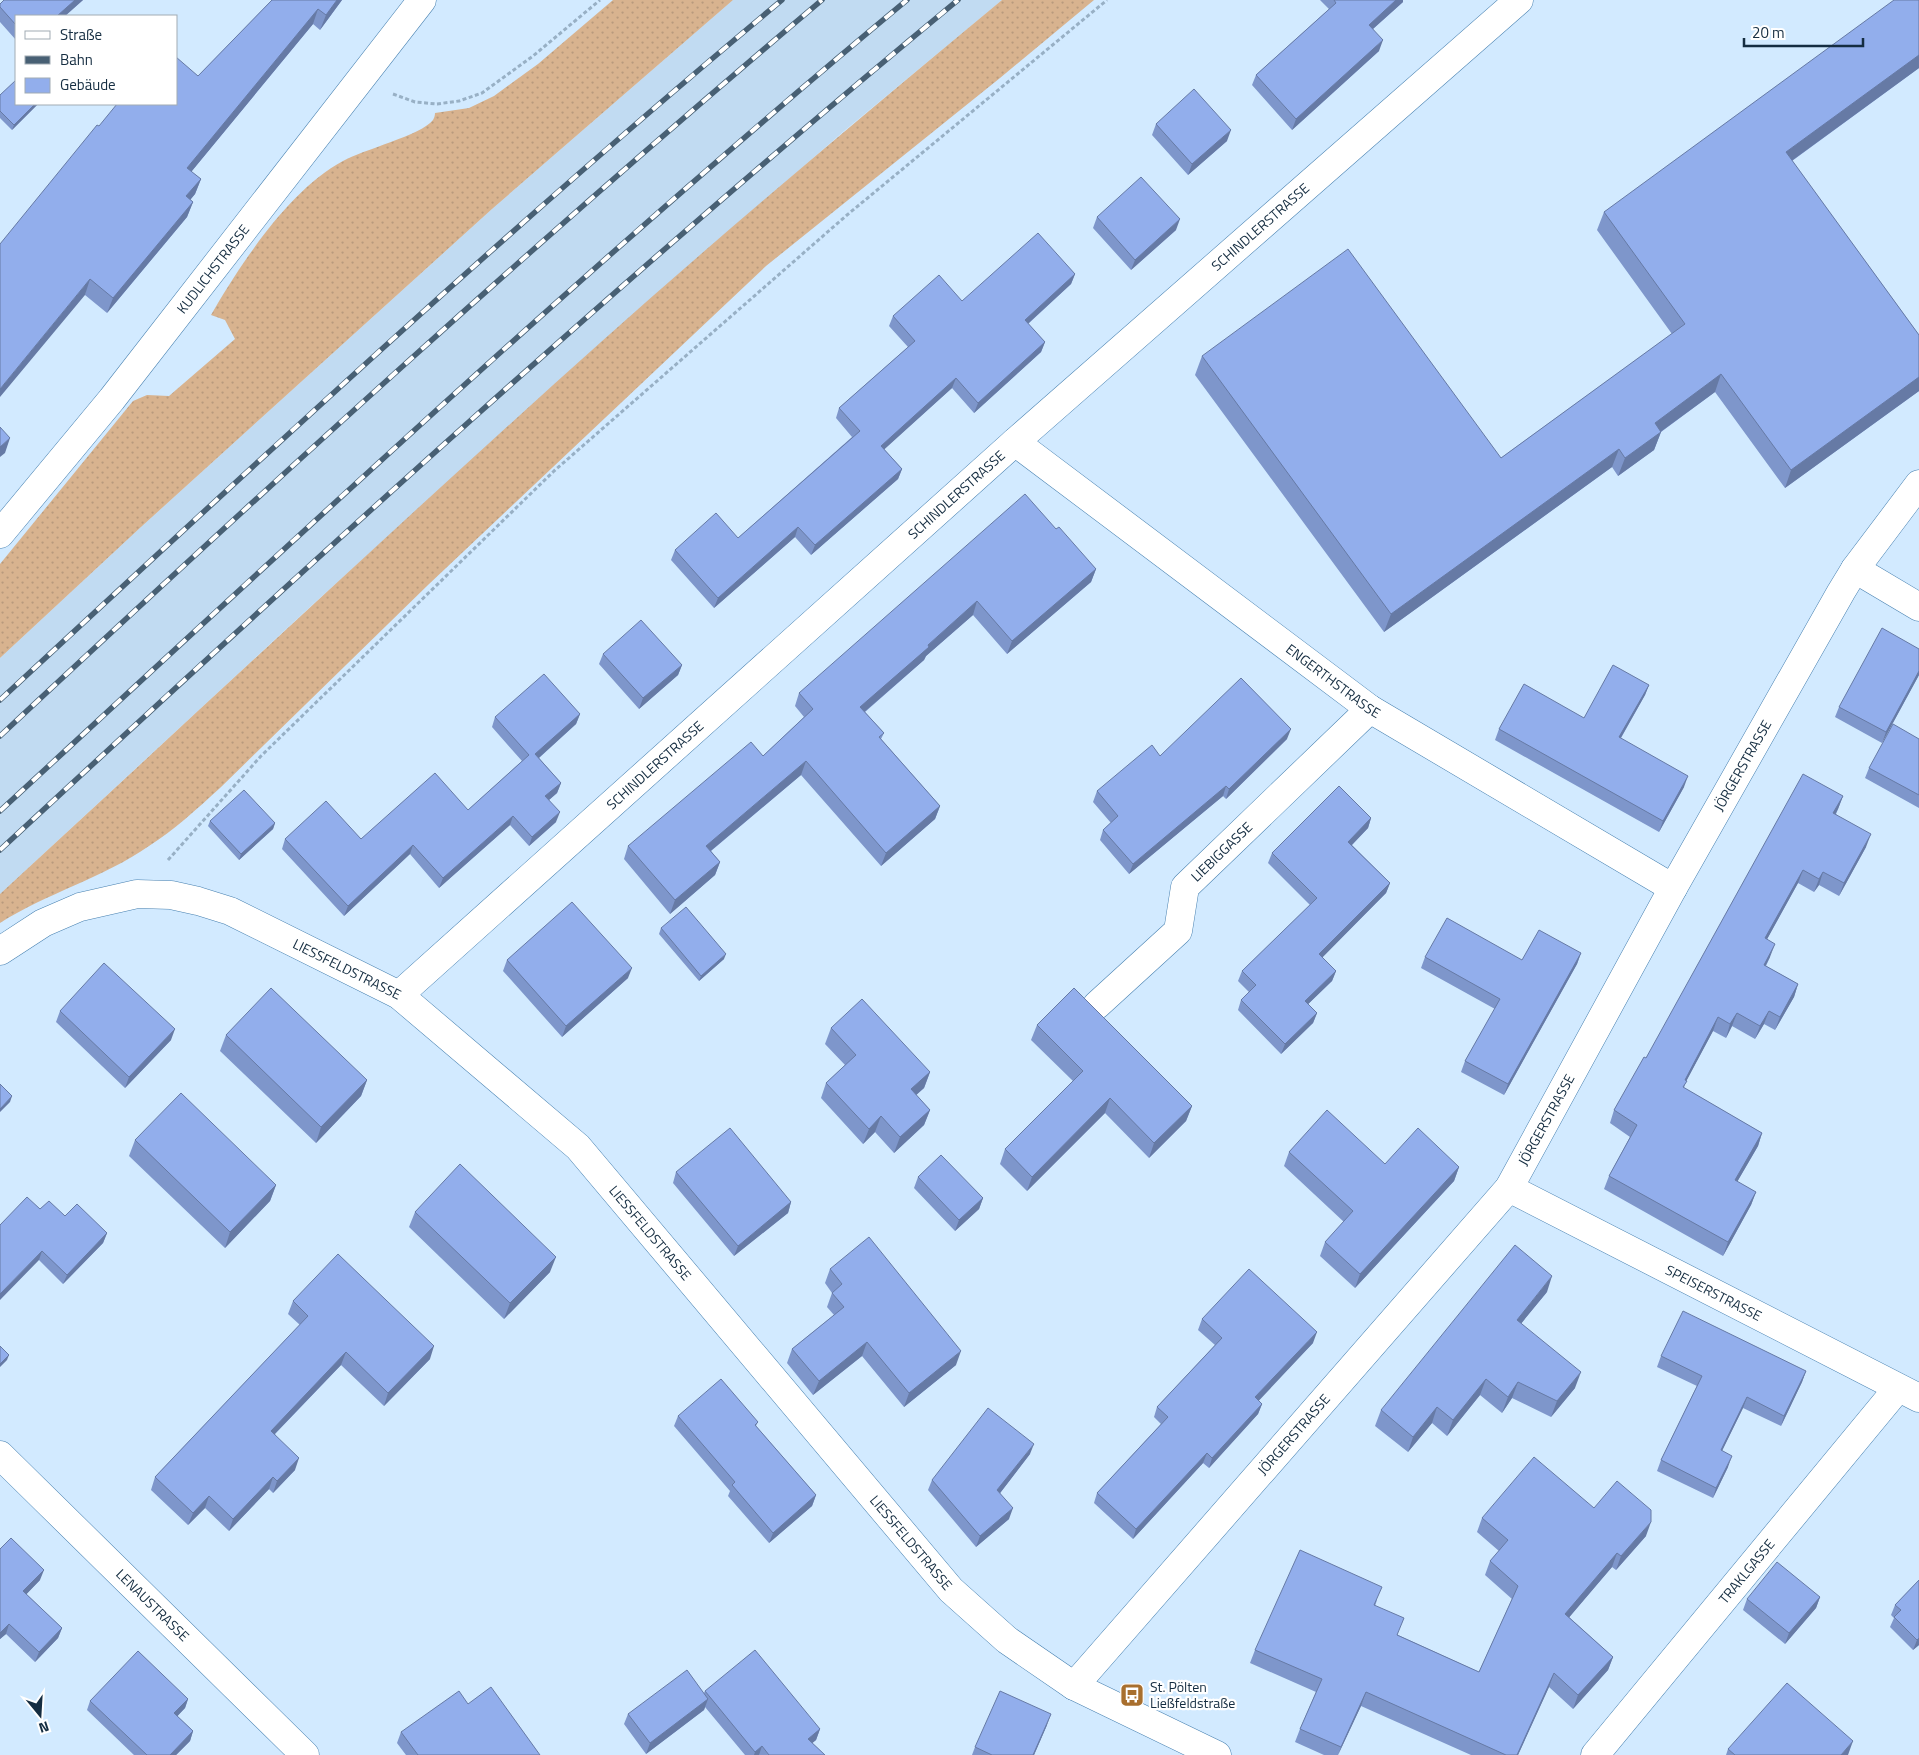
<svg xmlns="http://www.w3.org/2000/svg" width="1919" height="1755" font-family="'Titillium Web',sans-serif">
	<defs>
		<pattern id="grass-dots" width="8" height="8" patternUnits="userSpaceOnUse" patternTransform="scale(1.25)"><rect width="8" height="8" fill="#d8b38f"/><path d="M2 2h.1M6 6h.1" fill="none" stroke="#b89a7d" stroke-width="1.8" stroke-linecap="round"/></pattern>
	</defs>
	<rect width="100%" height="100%" fill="#d2eaff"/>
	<path fill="#c1dbf2" d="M733,0h269l-158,131 -241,210 -292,265 -311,288v-236l141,-131 351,-318z"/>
	<path fill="url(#grass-dots)" d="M613,0h120l-241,209 -351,318 -141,131v-94l133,-163 14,-6 22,1 66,-57 -10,-19 -14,-5c30,-52 78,-125 132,-154 19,-11 79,-26 90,-41 1,-2 2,-4 2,-7l34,-5 25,-12 44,-32z
		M1002,0h92l-94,78 -234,188 -338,319 -208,203c-23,21 -46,42 -71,58 -46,32 -102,47 -149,77v-29c200,-184 399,-371 601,-552 131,-117 266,-230 401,-342z"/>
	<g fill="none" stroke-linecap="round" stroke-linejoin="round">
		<g stroke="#4780b0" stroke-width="29">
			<g id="street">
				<path id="s1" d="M1015,442l355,267 303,179"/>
				<path id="s2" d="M0,534l112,-135 310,-399"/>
				<path d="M1855,569l64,38"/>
				<path id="s3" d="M0,951l43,-28 37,-16 57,-13 34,1 27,6 32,10 169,84 179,152 373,443 56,50 67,46 143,69"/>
				<path id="s4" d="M399,995l616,-553 504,-442"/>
				<path id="s5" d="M1097,1005l81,-74 7,-44 185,-178"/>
				<path id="s6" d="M1509,1188l410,210"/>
				<path id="s7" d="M0,1455l305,300"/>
				<path id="s8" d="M1074,1686l435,-498 164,-300 168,-296 14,-23 64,-85"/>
				<path id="s9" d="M1595,1755l303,-367"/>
			</g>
		</g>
		<path stroke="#98b0c5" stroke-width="3" stroke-dasharray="4 2.5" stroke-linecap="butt" d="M393,94l22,8 22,2 22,-3 23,-8 51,-37 67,-56
			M168,860l93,-104 293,-285 293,-256 260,-215"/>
		<use href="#street" stroke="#fff" stroke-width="28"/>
		<g stroke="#486074" stroke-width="5.5">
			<path id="rail" d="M0,700c257,-238 513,-476 782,-700
				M0,736c269,-251 541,-499 822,-736
				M0,811c298,-275 595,-552 907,-811
				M0,850c313,-290 629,-578 958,-850"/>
		</g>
		<use href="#rail" stroke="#fff" stroke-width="4" stroke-dasharray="11" stroke-linecap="butt"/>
	</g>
	<path fill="#7e96cb" d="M4,0h79l-18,16h-49v24l-16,-18v-18z
		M272,0h70l-22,30 -7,-6 -122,148 10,7 -6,15 -5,6 3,2 -6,15 -80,96 -22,-18 14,-169 99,-50z
		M1320,0h83v2l-30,27 6,22 -87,79 -40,-45 4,-10 73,-66z
		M1919,0v68l-127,93 127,174v56l-134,97 -70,-96 -54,40 -7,18 -36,26 -6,-9 -228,165 -189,-257 7,-19 299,102 171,-124 -75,-104 7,-18z
		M0,95l16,9h22l-26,26 -12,-12z
		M1156,124l71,17 -39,34 -36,-40z
		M1097,217l79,13 -45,40 -38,-42z
		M1075,274l-4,10 -43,40 17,18 -4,10 -67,61 -22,-25 -68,61 18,20 -4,10 -87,76 -16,-18 -81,71 -43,-48 4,-10 63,-12 114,-101 -16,-19 3,-10 69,-61 -19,-21 4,-10 69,-15z
		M1056,529l40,40 -5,13 -84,72 -34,-39 -47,41 -2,4 -59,52 19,21 -3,6 59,67 -5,13 -54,47 -80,-91 -90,76 9,11 -5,13 -45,39 -46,-55 4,-13 135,-90 41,-39 -9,-11 4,-13z
		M1919,649v26l-37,68 -47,-26 4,-10z
		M603,654l79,11 -4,10 -39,34 -40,-45z
		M1649,685l-4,10 -24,43 63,49 -25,45 -164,-92 4,-11 85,-11z
		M580,714l-4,10 -37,34 22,25 -4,10 -8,7 7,22 -27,24 -19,-21 -71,63 -29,-34 -66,62 -62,-67 3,-10h76l107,-29 54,-49 -30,-34 3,-10z
		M1287,739l-61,60 -3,-3 -94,78 -29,-34 3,-10 8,-7 -18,-21 4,-11 63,-35z
		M1919,739v69l-54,-30 4,-10z
		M1843,796l-5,13 -2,5 30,33 -27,49 -20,-11 -5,7 -16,-9 -31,56 3,18 -4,9 32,18 -4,13 -19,33 -11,-6 -9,15 -23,-13 -6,12 -13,-7 -27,50 -2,7 78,45 -4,13 -21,36 19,10 -5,13 -28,51 -119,-67 5,-13 21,-39 -20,-14 4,-13 32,-52z
		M1371,818l-3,10 -16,17 38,38 -4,10 -64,64 14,14 -4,10 -24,23 9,9 -4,10 -32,31 -43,-44 3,-10 8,-8 -11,-11 4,-10 68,-66 -42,-42 4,-10z
		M210,821l65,2 -2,6 -34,31 -31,-34z
		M661,928l63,31 -25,22 -40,-47z
		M1581,953l-4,11 -73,131 -43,-23 4,-11 30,-52 -74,-41 4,-11 97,3z
		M507,960l121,18 -66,59 -59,-66z
		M60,1011l111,29 -46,48 -69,-66z
		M1037,1025l155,81 -6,15 -37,37 -44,-45 -78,78 -27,-27 5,-15 68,-68 -42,-41z
		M831,1028l99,44 -6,16 -8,7 14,15 -6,15 -30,28 -19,-21 -12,12 -42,-46 5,-15 19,-18 -20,-21z
		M226,1035l141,45 -6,16 -45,47 -96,-92z
		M135,1140l141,45 -6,16 -45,47 -96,-92z
		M1289,1152l96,12 74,3 -5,14 -99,107 -35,-32 5,-14 19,-20 -60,-56z
		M676,1172l115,30 -3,11 -54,43 -61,-73z
		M918,1177l65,21 -4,11 -24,22 -41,-43z
		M40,1209l25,7 42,17 -4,10 -40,41 -24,-24z
		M415,1212l135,60 -46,47 -95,-92z
		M830,1269l126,96 -52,42 -42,-51 -49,39 -26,-32 5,-14 42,-34 -7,-8 5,-14 -7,-10z
		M1547,1292l-26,31 54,65 -24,29 -39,-19 -10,15 -22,-18 -33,41 -15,-13 -24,29 -33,-26 6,-16z
		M293,1301l137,58 -46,47 -43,-41 -66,69 20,36 -22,23 -4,-4 -40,42 -24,-23 -17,17 -37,-35 4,-13 145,-152 -12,-11z
		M1202,1319l111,24 -55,57 4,4 -4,10 -49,54 -6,-5 -70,76 -39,-36 3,-10 64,-69 -7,-7 3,-10 58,-62 -17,-15z
		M1661,1356l145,15 -4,11 -21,44 -38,-18 -21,43 6,16 -15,31 -56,-27 4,-11 36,-74 -40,-19z
		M678,1416l80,6 -2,4 60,69 -4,11 -43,37 -41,-47 2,-5 -56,-65z
		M1030,1454l-30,39 9,26 -33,28 -48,-57 4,-10z
		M1594,1508l52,28 -30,34 -4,-3 -43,50 44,40 -5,13 -35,39 -24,-22 -31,68h-47l-110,-49 -23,49h-14l-29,-13 5,-13 16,-37 -66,-29 5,-13 122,-50 -2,6 23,29 81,37 33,-73 -27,-24 5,-14 9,-10 -22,-19 5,-14z
		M0,1549l40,31 -14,14 36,34 -4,10 -23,24 -29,-28 -6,5z
		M1919,1580v65l-6,5 -23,-23 4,-9 -3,-3 4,-10z
		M1820,1597l-4,11 -31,36 -42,-34 4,-11z
		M705,1691l115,38 -4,11 -4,3 13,12h-80l-40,-48 -1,3 -58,44 -22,-30 4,-10 76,-21z
		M188,1699l-3,9 -8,8 16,15 -3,10 -14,14h-42l-47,-45 3,-9z
		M468,1704l72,51h-134l-9,-12 4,-11z
		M1047,1725l-13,30h-62l3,-8z
		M1728,1749l120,6h-122z"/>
	<path fill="#667aa5" d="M75,0h8l-18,16h-8z
		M337,0h5l-22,30 6,-15z
		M1396,0h7v2l-38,34 4,-11z
		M318,9l-5,15 -131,159 5,-15z
		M1383,40l-4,11 -87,79 4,-11z
		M1919,55v13l-140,102 7,-18z
		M35,104h3l-26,26 2,-5z
		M1231,130l-4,11 -39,34 4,-11z
		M201,179l-6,15 -14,17 5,-15z
		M193,202l-6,15 -80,96 6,-15z
		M1180,219l-4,11 -45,40 4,-10z
		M1075,274l-4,10 -50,46 4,-10z
		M90,279l-5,16 -85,102v-8z
		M1045,342l-4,10 -67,61 4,-10z
		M1721,374l-6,18 -67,49 7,-18z
		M1919,377v14l-134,97 6,-18z
		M956,378l-4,10 -75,68 4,-10z
		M1661,432l-7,18 -36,26 7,-18z
		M10,438l-5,15 -5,4v-10z
		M1619,449l-7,18 -228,165 7,-18z
		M902,469l-4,10 -87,76 4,-10z
		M798,527l-3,10 -81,71 4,-10z
		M1096,569l-5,13 -84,72 5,-13z
		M977,601l-4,14 -47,41 -2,4 -69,60 5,-13z
		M682,665l-4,10 -39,34 4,-11z
		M1919,671v4l-37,68 4,-11z
		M1649,685l-4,10 -30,53 4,-11z
		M580,714l-4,10 -44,40 3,-10z
		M1291,729l-4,10 -61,60 3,-10z
		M806,761l-5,14 -100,84 5,-13z
		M1688,776l-4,11 -25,45 4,-11z
		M561,783l-4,10 -15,13 3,-10z
		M1226,786l-3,10 -94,78 4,-10z
		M1843,796l-5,13 -9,17 4,-13z
		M940,806l-5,13 -54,47 5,-13z
		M560,812l-4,10 -27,24 3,-9z
		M513,816l-3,9 -71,63 4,-10z
		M1371,818l-3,10 -23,24 3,-10z
		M275,823l-2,6 -34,31 2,-6z
		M1871,834l-5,13 -27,49 5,-13z
		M413,845l-3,9 -66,62 4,-10z
		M720,862l-5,13 -45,39 5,-14z
		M1803,870l-5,13 -38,69 5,-14z
		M1823,872l-4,13 -5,7 5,-13z
		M1390,883l-4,10 -70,71 3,-10z
		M1775,944l-5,13 -11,21 5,-13z
		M1581,953l-4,11 -73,131 4,-11z
		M726,954l-2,5 -25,22 2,-5z
		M632,968l-4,10 -66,59 4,-11z
		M1336,971l-4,10 -31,30 4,-10z
		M1798,984l-4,13 -19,33 5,-13z
		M1769,1011l-5,13 -9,15 5,-13z
		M1317,1013l-4,10 -32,31 4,-10z
		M1737,1013l-5,13 -6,12 4,-14z
		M1718,1017l-5,14 -33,62 5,-13z
		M175,1029l-4,11 -46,48 4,-11z
		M930,1072l-6,16 -19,17 6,-16z
		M367,1080l-6,16 -45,47 5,-16z
		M12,1096l-2,6 -10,10v-3z
		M1110,1098l-5,15 -78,78 5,-14z
		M1192,1106l-6,15 -37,37 5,-15z
		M930,1110l-6,15 -30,28 6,-16z
		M881,1116l-6,16 -12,12 6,-15z
		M1762,1133l-4,13 -28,48 5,-14z
		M1459,1167l-5,14 -99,107 5,-14z
		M276,1185l-6,16 -45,47 5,-16z
		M1756,1192l-5,13 -28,51 5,-14z
		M983,1198l-4,11 -24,22 4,-11z
		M791,1202l-3,11 -54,43 4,-10z
		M107,1233l-4,10 -40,41 4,-9z
		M42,1251l-3,9 -39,40v-6z
		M556,1257l-6,15 -46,47 6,-16z
		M1552,1276l-5,16 -36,44 6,-16z
		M1317,1332l-4,11 -61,65 3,-11z
		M867,1342l-5,14 -49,39 6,-14z
		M434,1346l-4,13 -46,47 4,-13z
		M961,1351l-5,14 -52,42 5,-14z
		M346,1352l-5,13 -75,78 5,-12z
		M9,1355l-2,5 -7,7v-3z
		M1806,1371l-4,11 -21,44 3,-10z
		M1581,1372l-6,16 -24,29 6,-16z
		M1486,1379l-6,16 -33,41 6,-16z
		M1518,1382l-6,16 -10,15 6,-16z
		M1747,1397l-4,11 -26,53 4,-11z
		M1262,1404l-4,10 -49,54 3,-10z
		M1437,1407l-5,16 -24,29 5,-15z
		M1034,1444l-4,10 -36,47 3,-11z
		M1207,1453l-4,10 -70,76 3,-10z
		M1732,1456l-4,11 -15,31 3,-10z
		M299,1458l-4,12 -22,23 4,-12z
		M273,1477l-4,12 -40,42 4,-12z
		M816,1495l-4,11 -43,37 4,-10z
		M209,1496l-4,12 -17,17 5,-12z
		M1013,1508l-4,11 -33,28 4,-11z
		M1651,1522l-5,14 -30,34 5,-14z
		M1617,1553l-5,14 -51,60 4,-13z
		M44,1570l-4,10 -20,21 3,-10z
		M1820,1597l-4,11 -31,36 4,-11z
		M9,1624l-3,10 -6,5v-6z
		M62,1628l-4,10 -23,24 4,-10z
		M1919,1638v7l-6,5 4,-10z
		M1613,1657l-5,13 -35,39 5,-14z
		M1554,1673l-5,14 -31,68h-1z
		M1366,1692l-5,14 -23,49 3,-8z
		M188,1699l-3,9 -14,15 3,-10z
		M708,1699l-4,11 -58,44 4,-11z
		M1051,1714l-4,11 -13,30h-1z
		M820,1729l-4,11 -12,10 4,-11z
		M193,1731l-3,10 -14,14h-6z
		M1853,1741l-5,14h-7z
		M762,1746l-3,9h-5l1,-3z"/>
	<path fill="#92aeec" stroke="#667aa5" d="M4,0h71l-18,16h-41v9l-16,-18v-3z
		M272,0h65l-11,15 -8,-6 -131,159 14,11 -15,17 7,6 -80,96 -23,-19 -90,110v-145l97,-119 2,1 18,-22h59v-47l22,19z
		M1334,0h62l-27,25 14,15 -87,79 -40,-44 80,-72z
		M1894,0h25v55l-133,97 133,183v42l-128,93 -70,-96 -66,49 6,9 -36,26 -6,-9 -228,165 -189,-258 146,-107 153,209 184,-134 -81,-112z
		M16,80v24h19l-21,21 -14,-14v-16z
		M1194,89l37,41 -39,34 -36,-40z
		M1141,177l39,42 -45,41 -38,-43z
		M1038,233l37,41 -50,46 20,22 -67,61 -22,-25 -75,68 21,23 -87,76 -17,-18 -80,71 -43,-48 41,-37 22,25 122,-107 -21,-23 76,-67 -22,-25 46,-41 23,26z
		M0,427l10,11 -10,9z
		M1025,494l31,35 3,-2 37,42 -84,72 -35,-40 -49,44 1,2 -69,60 24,26 -5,4 61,69 -54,47 -80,-92 -100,85 14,16 -45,38 -47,-54 123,-104 12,14 50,-47 -14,-16z
		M641,620l41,45 -39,33 -40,-44z
		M1882,628l37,21v22l-33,61 -47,-25z
		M1613,665l36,20 -30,52 69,39 -25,45 -164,-92 25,-45 60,34z
		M544,674l36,40 -45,40 26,29 -16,13 15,16 -28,25 -19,-21 -70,62 -30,-33 -65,61 -63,-67 41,-38 35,38 74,-66 33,37 61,-55 -34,-38z
		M1241,678l50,51 -62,60 -3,-3 -93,78 -30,-34 15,-14 -21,-25 55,-46 8,11z
		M1893,724l26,15v56l-50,-27z
		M1803,774l40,22 -10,17 38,21 -27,49 -21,-11 -4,7 -16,-9 -38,68 10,6 -11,21 34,19 -18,33 -11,-6 -9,15 -23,-13 -7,11 -12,-7 -33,63 2,1 -4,6 79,46 -27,47 21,12 -28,50 -119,-66 28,-51 -23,-15 30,-53 2,1z
		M1339,786l32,32 -23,24 42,41 -71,71 17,17 -31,30 12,12 -32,31 -44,-44 15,-15 -14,-14 75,-73 -45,-45z
		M244,790l31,33 -34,31 -31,-33z
		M572,902l60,66 -66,58 -59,-66z
		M686,907l40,47 -25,22 -40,-48z
		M1447,918l75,42 17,-30 42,23 -73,131 -43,-23 35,-62 -75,-42z
		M104,963l71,66 -46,48 -69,-66z
		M271,988l96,92 -46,47 -95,-92z
		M1074,988l118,118 -38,37 -44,-45 -78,79 -27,-28 78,-78 -46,-46z
		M862,999l68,73 -19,17 19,21 -30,27 -19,-21 -12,13 -43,-46 30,-28 -25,-27z
		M0,1084l12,12 -12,13z
		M181,1093l95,92 -46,47 -95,-92z
		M1327,1110l58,54 33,-36 41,39 -99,107 -35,-32 28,-31 -64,-59z
		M730,1128l61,74 -53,44 -62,-74z
		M941,1155l42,43 -24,22 -41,-43z
		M460,1164l96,93 -46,46 -95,-91z
		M27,1197l13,12 9,-8 16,15 12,-12 30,29 -40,42 -25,-24 -42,43v-69z
		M869,1237l92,114 -52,42 -42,-51 -48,39 -27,-32 52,-42 -12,-14 10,-9 -12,-15z
		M1515,1245l37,31 -35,44 64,52 -24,29 -39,-19 -10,15 -22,-18 -33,41 -16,-13 -24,30 -32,-27z
		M338,1254l96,92 -46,47 -42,-41 -75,79 28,27 -22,23 -4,-4 -40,42 -24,-23 -16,17 -38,-36 153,-161 -15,-15z
		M1249,1269l68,63 -62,65 7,7 -50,54 -5,-5 -71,76 -39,-36 71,-76 -11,-10 65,-69 -20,-19z
		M1683,1311l123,60 -22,45 -37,-19 -26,53 11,6 -16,32 -55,-28 41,-84 -41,-20z
		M0,1346l9,9 -9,9z
		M721,1379l37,43 -3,3 61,70 -43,38 -41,-48 3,-3 -57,-66z
		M988,1408l46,36 -37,46 16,18 -33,28 -48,-56z
		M1534,1457l60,51 23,-27 34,29v12l-30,34 -4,-3 -52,61 48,43 -35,38 -24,-22 -37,82h-11l-140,-63 -25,55 -41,-18 22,-50 -67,-29 45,-100 82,37 -8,18 30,13 -7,17 82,37 39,-86 -28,-25 18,-21 -26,-22z
		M11,1538l33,32 -21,21 39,37 -23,24 -30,-28 -9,9v-84z
		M1777,1562l43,35 -31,36 -42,-34z
		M1919,1580v58l-2,2 -23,-23 7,-7 -6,-5z
		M755,1650l65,79 -12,10 17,16h-56l-7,-9 -7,6 -50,-61z
		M138,1651l50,48 -14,14 19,18 -23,24h-23l-57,-54z
		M687,1670l21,29 -58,44 -22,-29z
		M1787,1683l66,58 -12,14h-106l-7,-6z
		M491,1687l49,68h-122l-17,-23 58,-41 9,13z
		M1000,1691l51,23 -18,41h-41l-17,-8z"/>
	<defs>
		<g id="bus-square" transform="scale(1.25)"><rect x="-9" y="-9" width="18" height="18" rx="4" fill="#a86f2e" stroke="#fff"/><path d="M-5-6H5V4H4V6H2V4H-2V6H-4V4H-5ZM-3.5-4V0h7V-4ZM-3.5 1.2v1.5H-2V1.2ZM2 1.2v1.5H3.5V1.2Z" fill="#fff"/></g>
	</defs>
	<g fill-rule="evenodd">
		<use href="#bus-square" x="1132" y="1695"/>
	</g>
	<g text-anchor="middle" stroke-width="4.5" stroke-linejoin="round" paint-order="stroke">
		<g font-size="14" fill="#152d41" stroke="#fff">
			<text dy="5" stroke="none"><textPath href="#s4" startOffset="1154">SCHINDLERSTRASSE</textPath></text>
			<text dy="5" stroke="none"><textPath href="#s2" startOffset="340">KUDLICHSTRASSE</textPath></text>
			<text dy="5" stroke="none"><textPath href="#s4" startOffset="749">SCHINDLERSTRASSE</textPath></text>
			<text dy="5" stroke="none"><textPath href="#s1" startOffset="398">ENGERTHSTRASSE</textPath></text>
			<text dy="5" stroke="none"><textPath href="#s4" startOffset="344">SCHINDLERSTRASSE</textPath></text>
			<text dy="5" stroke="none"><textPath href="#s8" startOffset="1144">JÖRGERSTRASSE</textPath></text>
			<text dy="5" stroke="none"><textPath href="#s5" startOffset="205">LIEBIGGASSE</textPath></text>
			<text dy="5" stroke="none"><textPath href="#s3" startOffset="376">LIESSFELDSTRASSE</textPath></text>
			<text dy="5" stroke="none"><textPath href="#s8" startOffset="739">JÖRGERSTRASSE</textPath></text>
			<text dy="5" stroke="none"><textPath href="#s3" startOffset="781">LIESSFELDSTRASSE</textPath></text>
			<text dy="5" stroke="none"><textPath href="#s6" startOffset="230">SPEISERSTRASSE</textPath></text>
			<text dy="5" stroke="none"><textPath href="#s8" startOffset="334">JÖRGERSTRASSE</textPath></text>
			<text dy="5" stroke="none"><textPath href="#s3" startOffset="1186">LIESSFELDSTRASSE</textPath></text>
			<text dy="5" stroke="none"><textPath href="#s9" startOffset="238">TRAKLGASSE</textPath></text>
			<text dy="5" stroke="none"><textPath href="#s7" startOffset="214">LENAUSTRASSE</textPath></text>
		</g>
		<g font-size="14" fill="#152d41" stroke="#fff" text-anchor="start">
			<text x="1150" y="1692">St. Pölten<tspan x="1150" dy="16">Ließfeldstraße</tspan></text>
		</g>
	</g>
	<rect x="15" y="15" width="162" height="90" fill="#ffffff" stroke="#a1abb3"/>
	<rect x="25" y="31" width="25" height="8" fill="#ffffff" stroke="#a1abb3"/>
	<text x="60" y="40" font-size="15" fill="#152d41">Straße</text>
	<rect x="25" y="56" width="25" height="8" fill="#486074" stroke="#a1abb3"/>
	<text x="60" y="65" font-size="15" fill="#152d41">Bahn</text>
	<rect x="25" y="78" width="25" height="15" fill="#92aeec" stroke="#a1abb3"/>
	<text x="60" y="90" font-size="15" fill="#152d41">Gebäude</text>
	<g transform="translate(40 1715) rotate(162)" stroke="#ffffff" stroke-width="4" paint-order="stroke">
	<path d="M0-4L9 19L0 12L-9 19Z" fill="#152d41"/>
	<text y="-8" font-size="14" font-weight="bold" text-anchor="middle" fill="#152d41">N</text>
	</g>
	<path d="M1744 38v8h119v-8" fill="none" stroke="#152d41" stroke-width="2.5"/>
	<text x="1752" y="38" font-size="15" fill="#152d41" stroke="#ffffff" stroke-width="4" paint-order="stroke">20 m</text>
</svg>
